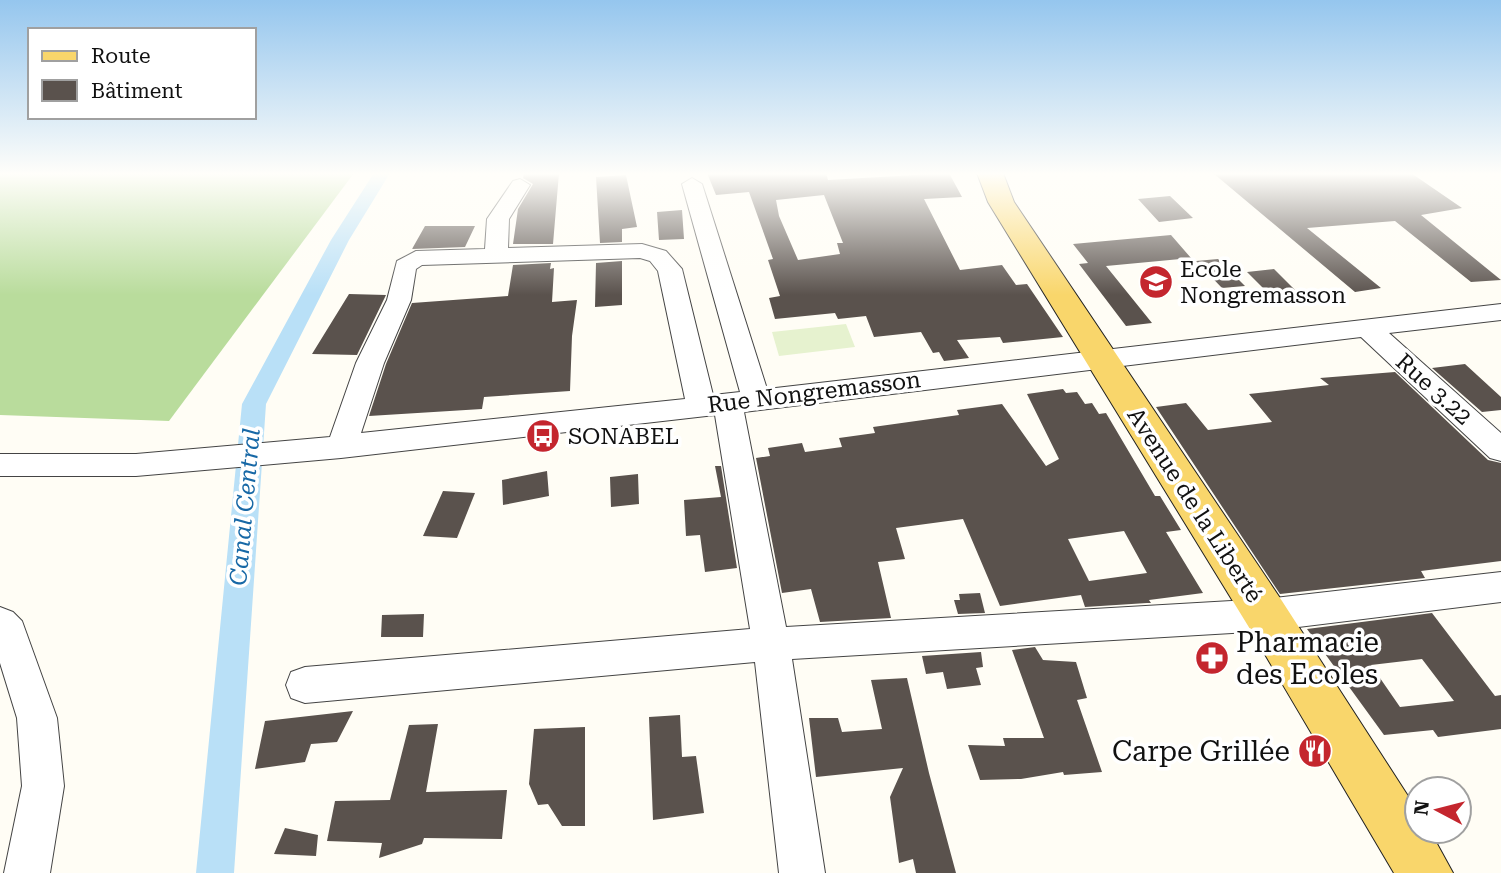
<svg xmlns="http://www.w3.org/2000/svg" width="1501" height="873" font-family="'Roboto Serif',serif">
	<rect width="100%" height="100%" fill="#fffdf5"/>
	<path fill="#b9dc9c" d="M0,173h354l-185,248 -169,-6z"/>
	<path fill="#e6f2cf" d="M846,324l9,23 -76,9 -7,-24z"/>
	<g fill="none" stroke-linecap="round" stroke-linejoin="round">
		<path fill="#b9e0f7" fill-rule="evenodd" d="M374,173h16l-41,67 -83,164 -32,469h-38l46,-469 89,-164z"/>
	</g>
	<path fill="#5a524d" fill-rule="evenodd" d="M524,173h35l-6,71h-40l5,-35 15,-25 -10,-6z
		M707,173h119l2,7 121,-7 13,24 -38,2 36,71 42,-5 14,20 11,-1 36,53 -60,6 -3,-6 -43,3 12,18 -25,3 -5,-9 -6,1 -12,-21 -47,5 -8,-21 -28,3 -3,-6 -60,6 -6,-21 11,-2 -12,-36 5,-1 -24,-67 -33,3zM824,195l19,48h-6l3,11 -42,6 -19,-44 -3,-16z
		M1213,173h198l51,35 -41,7 80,65 -30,2 -76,-61 -88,7 74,60 -26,4z
		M626,175l11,52 -15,2v13l-22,1 -4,-66z
		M1170,196l23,22 -34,4 -21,-23z
		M682,210l2,29 -25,1 -2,-28z
		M425,226h50l-10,21 -53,2z
		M1171,235l20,23 -85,8 46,57 -26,3 -47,-62 9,-1 -15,-19z
		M1218,259l27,27 -23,2 -26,-27z
		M622,261v44l-27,2 1,-44z
		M551,263l-1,6 4,-1 -2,34 25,-2 -5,36 -2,55 -86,6 -2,12 -113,7 17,-52 26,-61 96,-7 5,-31z
		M1274,269l21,21 -28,2 -20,-20z
		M349,294l37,1 -29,60 -45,-1z
		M1465,364l36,33v13l-19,2 -50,-44z
		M1395,372l93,88 13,3v98l-80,10 4,7 -145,16 -124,-187 30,-4 22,27 64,-8 -23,-28 80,-9 -9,-7z
		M1063,389l3,4 11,-1 8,12 7,-1 7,11 7,-1 49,83h5l21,34 -15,2 37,61 -54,7 2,3h-4l-62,4 -4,-12 -81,11 -37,-87 -67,9 9,31 -27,3 13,56 -71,4 -9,-33 -29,4 -26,-135 14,-2 -2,-8 34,-5 3,9 37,-5 -3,-9 36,-5 -2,-6 86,-12 -2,-5 45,-6 44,62 13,-7 -32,-65zM1124,531l23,42 -58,8 -21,-42z
		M715,466h6l16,102 -32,4 -5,-37 -14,1 -2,-36 37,-3z
		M547,471l2,25 -46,9 -1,-25z
		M638,474l1,30 -28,3 -1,-30z
		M443,491l32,2 -18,45 -34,-2z
		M980,593l5,20 -27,1 -4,-14h6l-1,-6z
		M1432,613l63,83 6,-1v34l-63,8 -5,-7 -49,5 -77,-106zM1422,659l32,42 -54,6 -29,-42z
		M424,614l-1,23h-42l1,-22z
		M1035,647l8,13 33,2 11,36 -10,2 25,72 -38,3 -1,-3 -42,7 -41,1 -12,-35 37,1 -2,-8h41l-32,-88z
		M981,652l2,15 -7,1 5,17 -34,4 -4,-17 -17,2 -4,-18z
		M907,678l22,95 27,100h-40l-3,-14 -14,4 -9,-66 13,-29 -87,9 -7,-59h29l4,14 40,-3 -11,-49z
		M353,711l-16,31 -26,2 -6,18 -50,7 10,-48z
		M680,715l2,42 14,-1 8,57 -51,7 -4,-103z
		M438,724l-12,68 81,-2 -5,49 -78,-1 -2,6 -43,14 3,-15 -55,-2 8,-40 55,-1 19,-75z
		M585,727v99h-23l-14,-22 -10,1 -9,-21 5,-55z
		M285,828l33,7 -2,21 -42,-2z"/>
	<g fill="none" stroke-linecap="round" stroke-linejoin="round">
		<g stroke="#444" stroke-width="2">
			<path id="minor" d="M692,178l10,6 65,205 734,-85v16l-112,13 112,100v28l-11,-3 -129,-121 -617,75 42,215 480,-28 235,-27v30l-235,29 -474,28 33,214h-46l-24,-211 -450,41 -14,-5 -5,-13 5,-13 14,-5 445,-38 -35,-214 -374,43 -205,18h-136v-22h136l194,-17 26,-74 31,-63 10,-39 19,-10 69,-2 2,-30 26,-38 7,-2 10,6 -21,34 -1,29 134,-4 24,7 16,18 31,126 27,-3 -58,-208zM640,258l10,3 8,10 27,128 -324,34 23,-70 27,-63 5,-31 6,-4z
				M0,607l13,5 9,9 35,97 7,68 -14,87h-46l18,-87 -5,-68 -17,-55z"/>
		</g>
		<g stroke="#222" stroke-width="2">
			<path id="major" d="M977,173h26l11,29 268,399 135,209v21h13l23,42h-59l-144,-244 -262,-427z"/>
		</g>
		<use href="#minor" fill="#fff" fill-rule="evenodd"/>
		<use href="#major" fill="#f9d66b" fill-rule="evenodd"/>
	</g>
	<linearGradient id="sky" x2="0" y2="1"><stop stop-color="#95c6ee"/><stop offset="0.59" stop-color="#fffefa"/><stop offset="1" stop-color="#fffefa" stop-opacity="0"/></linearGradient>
	<rect width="1501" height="295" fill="url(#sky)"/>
	<defs>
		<g id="school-disc" transform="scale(1.75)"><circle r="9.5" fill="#c4262e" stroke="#fff"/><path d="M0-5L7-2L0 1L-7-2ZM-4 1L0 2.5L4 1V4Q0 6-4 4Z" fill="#fff"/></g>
		<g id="bus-disc" transform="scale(1.75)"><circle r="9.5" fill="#c4262e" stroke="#fff"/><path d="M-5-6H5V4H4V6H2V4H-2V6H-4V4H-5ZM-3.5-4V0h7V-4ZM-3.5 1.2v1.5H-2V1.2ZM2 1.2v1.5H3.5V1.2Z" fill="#fff"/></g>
		<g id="pharmacy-disc" transform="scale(1.75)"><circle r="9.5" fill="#c4262e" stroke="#fff"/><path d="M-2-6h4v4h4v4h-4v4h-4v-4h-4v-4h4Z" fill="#fff"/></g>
		<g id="restaurant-disc" transform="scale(1.75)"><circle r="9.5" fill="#c4262e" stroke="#fff"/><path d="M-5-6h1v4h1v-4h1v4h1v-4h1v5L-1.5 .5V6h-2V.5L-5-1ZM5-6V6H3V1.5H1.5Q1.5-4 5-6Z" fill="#fff"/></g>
	</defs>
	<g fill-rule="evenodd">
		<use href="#school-disc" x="1156" y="282"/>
		<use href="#bus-disc" x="543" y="436"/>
		<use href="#pharmacy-disc" x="1212" y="658"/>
		<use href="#restaurant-disc" x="1315" y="751"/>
	</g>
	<g text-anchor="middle" stroke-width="7" stroke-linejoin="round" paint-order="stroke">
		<g font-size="23" fill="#111" stroke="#fff" text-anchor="start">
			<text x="1180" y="277">Ecole<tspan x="1180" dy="26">Nongremasson</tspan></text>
			<text x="568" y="444">SONABEL</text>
		</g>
		<g font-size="23" fill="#111" stroke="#fff">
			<text transform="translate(1434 389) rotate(42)" y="8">Rue 3.22</text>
			<text transform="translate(814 392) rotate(-7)" y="8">Rue Nongremasson</text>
			<text transform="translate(1195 505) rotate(57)" y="8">Avenue de la Liberté</text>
		</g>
		<g font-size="24" font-style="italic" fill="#1768a6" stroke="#fff">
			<text transform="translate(245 507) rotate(-85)" y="8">Canal Central</text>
		</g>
		<g font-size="28" fill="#111" stroke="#fff" text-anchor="start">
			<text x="1236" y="652">Pharmacie<tspan x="1236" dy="32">des Ecoles</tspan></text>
			<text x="1290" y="761" text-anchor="end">Carpe Grillée</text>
		</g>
	</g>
	<rect x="28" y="28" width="228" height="91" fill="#ffffff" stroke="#a0a0a0" stroke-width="2"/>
	<rect x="42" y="51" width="35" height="10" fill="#f9d66b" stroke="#a0a0a0" stroke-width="2"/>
	<text x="91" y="63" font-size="21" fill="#111111">Route</text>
	<rect x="42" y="80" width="35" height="21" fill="#5a524d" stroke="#a0a0a0" stroke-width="2"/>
	<text x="91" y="98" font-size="21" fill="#111111">Bâtiment</text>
	<g transform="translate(1438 810) rotate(277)"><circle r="33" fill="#ffffff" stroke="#a0a0a0" stroke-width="2"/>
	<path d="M0-5L12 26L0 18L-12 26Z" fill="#c4262e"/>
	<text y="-10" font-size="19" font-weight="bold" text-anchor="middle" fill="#111111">N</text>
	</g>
</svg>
